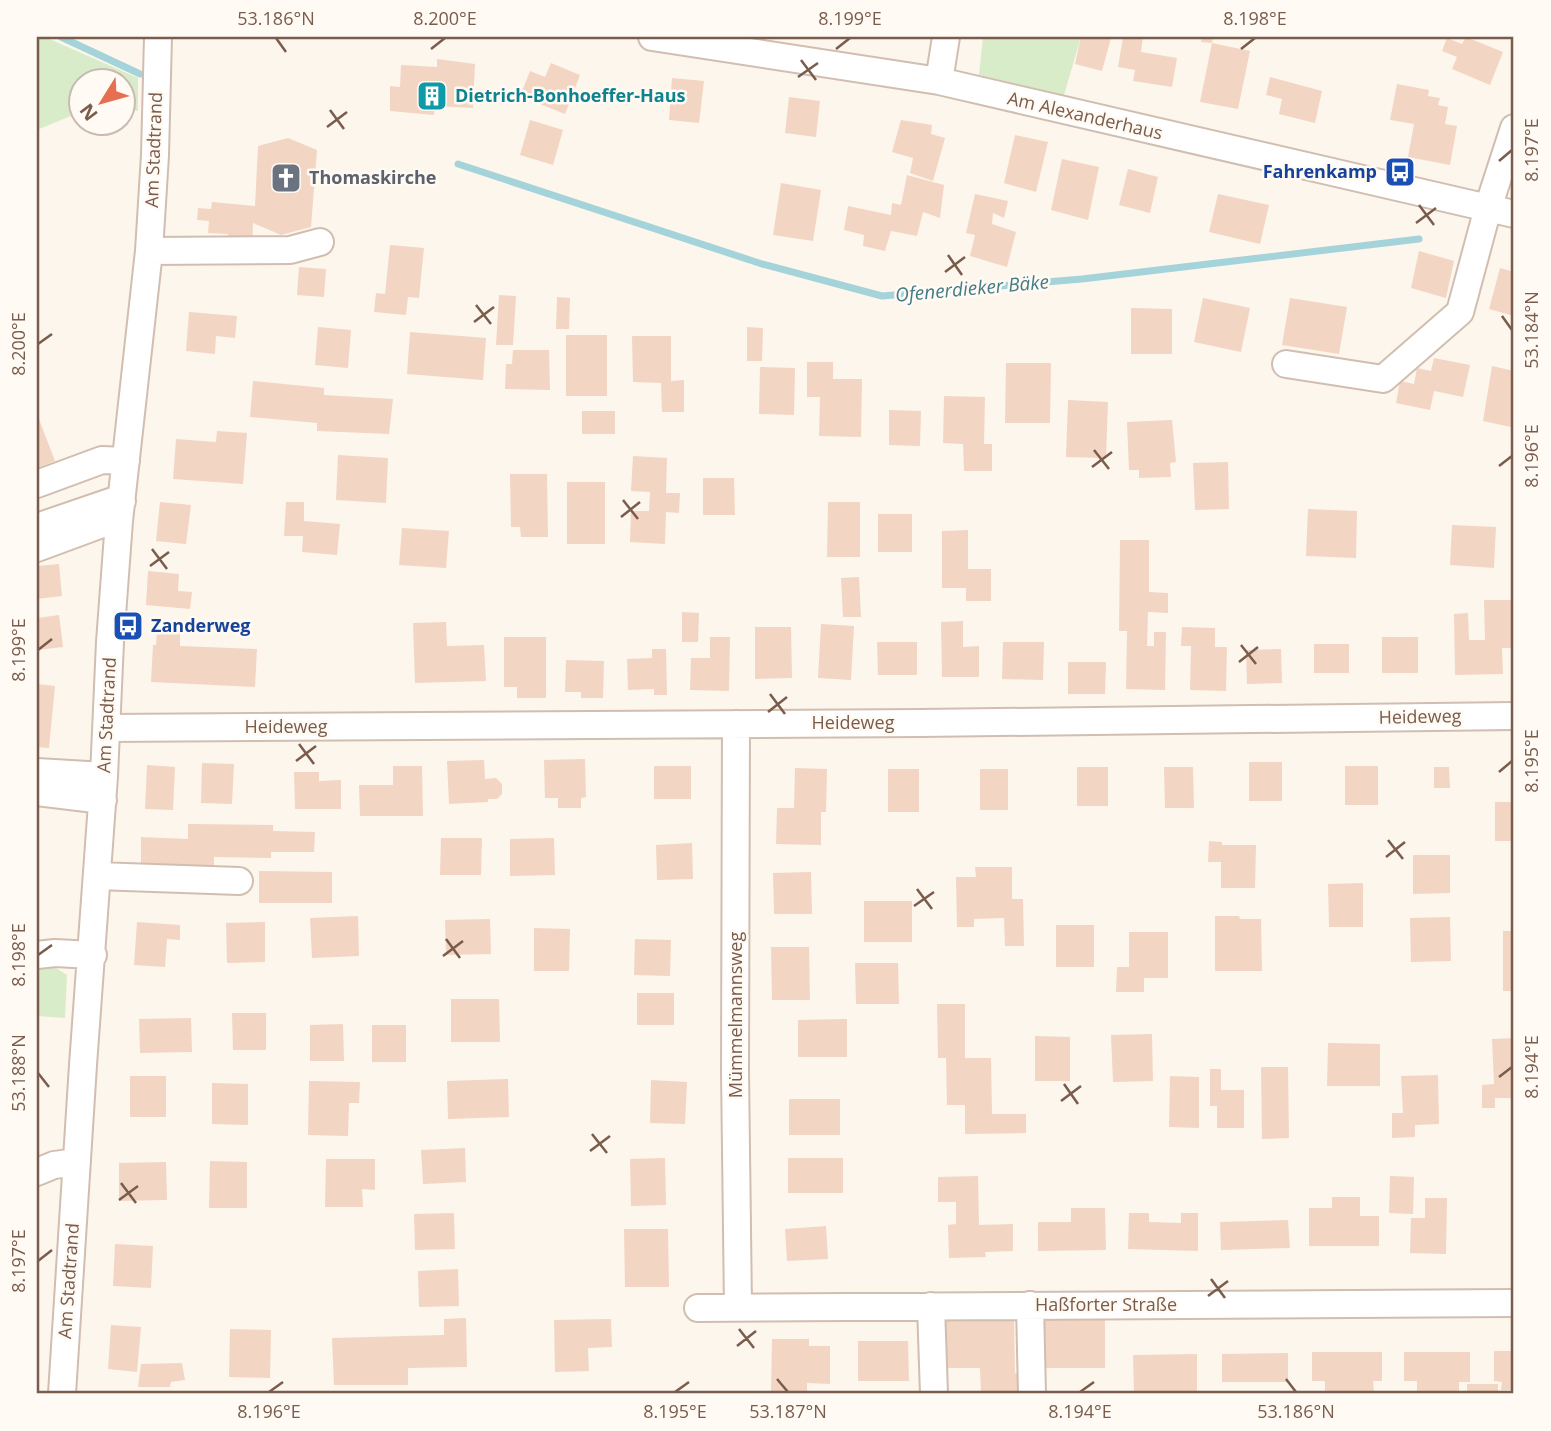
<svg xmlns="http://www.w3.org/2000/svg" width="1551" height="1431" font-family="'Open Sans',sans-serif">
	<rect width="100%" height="100%" fill="#fdf6ec"/>
	<path fill="#d8ecc9" d="M37,37h8l93,41v33l-15,-1 -1,-30h-42v32l-43,18z
		M983,37h98l-17,58 -85,-20z
		M37,966h16l14,9 -2,43 -28,-2z"/>
	<g fill="none" stroke-linecap="round" stroke-linejoin="round">
		<path stroke="#a5d3da" stroke-width="7" d="M61,37l79,37
			M458,164l304,100 120,32 200,-17 337,-40"/>
	</g>
	<path fill="#f3d5c3" d="M1081,37l30,1 -9,33 -27,-7z
		M1123,37h20l-2,15 36,6 -5,29 -39,-6 2,-11 -17,-3z
		M1202,37h11l-1,6 38,8 -12,58 -38,-7 12,-59 -11,-1z
		M1466,37l37,15 -13,33 -38,-16 5,-12 -15,-6 5,-13 15,6z
		M437,59l38,5 -2,44 -38,-2 -1,9 -44,-4v-25l10,1 1,-22 36,2z
		M551,63l29,12 -15,39 -45,-18 10,-25 15,6z
		M1270,77l52,14 -7,32 -36,-9 3,-15 -16,-4z
		M672,78l32,3 -5,42 -30,-3z
		M1397,84l32,6 -1,6 12,2 -2,7 10,2 -3,17 12,2 -7,39 -42,-8 6,-33 -24,-4z
		M789,97l31,4 -4,36 -31,-4z
		M530,120l33,10 -10,35 -33,-10z
		M901,120l31,5 -1,9 14,4 -12,43 -23,-8 3,-15 -21,-6z
		M1015,135l33,7 -12,50 -32,-9z
		M288,138l29,12 -6,77 -30,8 -28,-12 -1,25 -25,-2 1,-12 -20,-1 1,-12 -12,-1 1,-12 13,1 1,-7 43,4 3,-60z
		M1062,159l37,8 -11,53 -37,-10z
		M1128,169l30,8 -8,36 -31,-8z
		M907,175l37,10 -4,33 -17,-6 -6,24 -26,-5 -6,20 -22,-5 1,-11 -20,-5 4,-24 43,9 1,-12 9,2z
		M781,183l40,7 -8,51 -40,-6z
		M975,194l33,7 -4,17 -11,-5 -1,11 24,8 -9,35 -37,-11 5,-21 -9,-2z
		M1218,194l51,11 -9,39 -51,-12z
		M390,245l34,3 -5,50 -11,-1 -2,18 -32,-3 2,-19 9,1z
		M1419,251l35,10 -8,37 -35,-10z
		M299,267l27,2 -2,28 -27,-2z
		M1500,268l14,4v44l-25,-7z
		M499,295l17,1 -3,49h-17z
		M557,297l13,1 -1,31h-13z
		M1203,298l47,10 -9,44 -47,-10z
		M1290,298l57,9 -8,47 -57,-9z
		M1131,308l41,1v45h-41z
		M189,312l48,4 -2,22 -19,-2 -1,18 -29,-3z
		M318,327l33,3 -3,38 -33,-3z
		M747,327l16,1 -1,33h-15z
		M410,332l76,6 -3,42 -76,-6z
		M566,335h41v61h-41z
		M632,336h39v45l13,-1v32h-22l-1,-29 -28,-1z
		M513,350h36l1,40 -45,-1 1,-25h6z
		M1434,358l36,7 -7,32 -29,-6 -4,19 -34,-7 4,-22 14,3 3,-16 14,3z
		M807,362h26v17h29l-1,58 -42,-1 1,-39h-13z
		M1006,363h45l-1,60h-45z
		M1492,366l22,5v36l-3,20 -28,-6z
		M760,367l35,1 -1,47 -35,-1z
		M253,381l71,7v7l69,4 -4,35 -72,-3v-8l-67,-6z
		M944,396l41,1 -1,47h8v27h-28l-1,-27 -20,-1z
		M1068,400l40,2 -2,56 -40,-1z
		M889,410l32,1 -1,35 -31,-1z
		M582,411h33v23h-33z
		M37,414l18,47 -18,7z
		M1172,420l4,42 -6,1 1,14 -32,1v-8h-10l-2,-48z
		M217,431l30,2 -4,51 -70,-5 3,-40 40,3z
		M338,455l50,3 -2,45 -50,-3z
		M633,456l34,2 -1,35h14l-1,20 -13,-1 -1,32 -35,-2 1,-31h18l1,-19 -19,-1z
		M1228,462l1,47 -34,1 -2,-47z
		M510,474h37l1,63h-27l-1,-10h-9z
		M703,478h31l1,37h-32z
		M567,482h38v62h-38z
		M160,502l31,3 -5,39 -30,-3z
		M286,502h18v19l36,3 -3,31 -35,-3 1,-16h-19z
		M828,502h32v55h-33z
		M1308,509l49,2 -1,47 -50,-2z
		M878,514h34v38h-34z
		M1452,525l44,2 -2,41 -44,-3z
		M402,528l47,3 -3,37 -47,-3z
		M968,530v39h23v32h-25v-13h-24v-57z
		M1120,540h29v52l19,1v20l-20,-1 -1,34h7v-14h12l-1,58 -39,-1 1,-58h-8z
		M59,564l3,32 -25,3v-33z
		M148,571l31,3 -1,17 14,1 -2,17 -44,-4z
		M859,577l2,40h-18l-2,-39z
		M1484,600h27l1,48h-10l1,26 -48,1 -1,-61 14,-1 1,27h16z
		M682,612l17,1 -1,29h-16z
		M59,615l4,32 -26,3v-32z
		M963,621v26l16,-1v31h-37l-1,-55z
		M446,622l1,24 37,-1 2,36 -71,2 -2,-60z
		M821,624l33,2 -3,54 -33,-2z
		M755,627h36l1,51 -37,1z
		M1182,627l33,1v19h12l-1,44 -36,-1 1,-44h-10z
		M157,629l23,1v16l77,3 -2,38 -104,-5 2,-37h3z
		M504,637h42v61h-29v-11h-13z
		M710,637h20l-1,54 -39,-1 1,-32h19z
		M1382,637h36v36h-36z
		M877,642h40v33h-39z
		M1003,642h41l-1,38 -41,-1z
		M1314,644h35v29h-35z
		M652,649h14l1,46h-13v-6l-26,1 -1,-31 25,-1z
		M1281,649l1,34 -35,1 -1,-34z
		M566,660l38,1 -1,37h-22v-6h-16z
		M1068,662h38l-1,32h-37z
		M37,684l18,2 -6,62 -12,-1z
		M585,759l1,38 -5,1v10h-23v-10h-13l-1,-38z
		M484,760l1,19 11,-1 6,6v10l-5,5h-9v3l-39,2 -2,-43z
		M1249,762h33v39h-33z
		M202,763l32,1 -2,40 -31,-1z
		M147,765l28,2 -2,43 -28,-1z
		M393,766h29l1,50h-63l-1,-31h34z
		M654,766h37v33h-37z
		M1345,766h33v39h-33z
		M1077,767h31v39h-31z
		M1164,767h29l1,41h-29z
		M1434,767h15l1,21h-16z
		M795,768l32,1 -1,43h-5v33l-45,-1 1,-36h17z
		M888,769h31v43h-31z
		M980,769h28v41h-28z
		M294,772h25v9l22,-1v29h-46z
		M1495,802h19v39h-19z
		M188,824l85,1v6l42,1 -1,20h-43v6l-57,-1v9l-35,-1v7l-38,-1v-34l47,2z
		M441,838h41l-1,37h-41z
		M554,838l1,37 -45,1v-37z
		M1209,841l13,1v3h34l-1,43h-34v-26h-13z
		M692,843l1,36 -36,1 -1,-35z
		M1413,855h37v38l-37,1z
		M975,867h37v32h11l1,47h-19l-1,-28 -30,1v8h-17l-1,-50h20z
		M259,871l73,1v31h-73z
		M811,872l1,42h-38l-1,-41z
		M1363,883v44h-34l-1,-43z
		M864,901h48v41h-48z
		M358,916l1,40 -47,2 -2,-40z
		M1215,916h24l1,3h21l1,52h-47z
		M1450,917l1,44 -40,1 -1,-44z
		M490,919l1,35 -45,1 -1,-35z
		M137,922l43,3v15l-13,-1 -2,28 -31,-2z
		M265,922v40l-38,1 -1,-40z
		M1056,925h38v42h-38z
		M534,928l36,1 -1,42h-35z
		M1503,931h11v60h-11z
		M1129,932h39v46h-24v14h-28l1,-25h12z
		M635,939l36,1 -1,36 -36,-1z
		M771,947h38l1,53h-38z
		M855,963h43l1,41h-43z
		M637,993h37v32h-37z
		M451,999h48l1,43h-49z
		M937,1004h28v54h26l1,56h34v19l-61,1v-29h-18l-1,-47h-8z
		M232,1013h34v37h-33z
		M191,1018l1,34 -52,1 -1,-34z
		M847,1019v38h-49v-37z
		M343,1024l1,37h-34v-36z
		M372,1025h34v37h-34z
		M1152,1034l1,47 -40,1 -2,-47z
		M1035,1036l35,1v44h-35z
		M1514,1038v60h-19v10h-13v-23l12,-1 -2,-45z
		M1328,1043l52,1v42h-53z
		M1261,1067h27l1,71 -27,1z
		M1210,1069h11v21h23v38h-27v-22h-7z
		M1438,1075l1,49 -24,1v12l-23,1v-25h11l-2,-37z
		M130,1076h36v41h-36z
		M1170,1076l29,1v51l-30,-1z
		M508,1079l1,38 -61,2 -1,-38z
		M651,1080l36,2 -2,42 -35,-1z
		M309,1081l51,1 -1,21h-10l-1,33 -40,-1z
		M212,1083l36,1v41l-36,-1z
		M789,1099h51v36h-51z
		M465,1148l1,34 -43,2 -2,-34z
		M665,1158l1,47 -35,1 -1,-47z
		M788,1158h55v35h-55z
		M326,1159h49v31l-13,-1 1,18h-38z
		M210,1161l37,1v46h-38z
		M166,1162l1,38 -48,1v-38z
		M978,1176l1,49 34,-1v27l-28,1 1,5 -37,1 -1,-33 8,-1v-22h-18v-25z
		M1390,1176l24,1 -1,37 -24,-1z
		M1332,1197h28v19h19v30h-70v-38h23z
		M1425,1198h22l-1,56 -36,-1 1,-35h14z
		M1071,1208h34l1,42 -68,1v-29h33z
		M454,1213l1,36 -40,1 -1,-36z
		M1129,1213h20v9l32,1v-10h17v38l-70,-2z
		M1288,1220l2,28 -69,2 -1,-28z
		M826,1226l2,33 -41,2 -2,-32z
		M624,1229h44l1,58h-44z
		M115,1244l38,2 -2,42 -38,-2z
		M458,1269l1,37 -40,1 -1,-36z
		M466,1318l1,49 -59,1v17h-74l-2,-47 112,-3v-16z
		M945,1318h69l1,55h11v21l-45,-1 -1,-25h-35z
		M611,1319l1,28 -24,1 1,23 -34,1 -1,-52z
		M1039,1320h66v48h-65z
		M111,1325l30,2 -4,45 -29,-3z
		M230,1329l41,1 -1,48 -41,-1z
		M772,1339h37v7h21v38l-23,-1v11h-36z
		M858,1341h50l1,40h-51z
		M1494,1351h20v39h-13l1,-8 -8,-1z
		M1312,1352h70v29h-9l1,13h-49v-13h-13z
		M1404,1352h66v30h-11v12h-42v-13h-13z
		M1288,1353v29h-66v-28z
		M1197,1354v40h-63l-1,-39z
		M182,1363l3,17 -14,2 -1,5h-32l3,-23z
		M1467,1384h31v10h-31z"/>
	<g fill="none" stroke-linecap="round" stroke-linejoin="round">
		<g stroke="#d1beb0" stroke-width="30">
			<path id="minor" d="M652,37l287,44 575,133
				M939,81l7,-44
				M149,251l141,-1 30,-8
				M1286,364l97,15 77,-67 28,-104 26,-80
				M37,484l65,-24 24,1
				M37,527l76,-26h9
				M37,548l73,-27h9
				M736,724l-1,347 3,236
				M107,728l814,-5 593,-7
				M37,772l67,4
				M37,792l66,8
				M97,876l142,5
				M37,955l18,-2 38,2
				M37,1172l17,-7 23,-3
				M1030,1305l2,89
				M931,1306l3,88
				M698,1308l816,-5
				M62,1394l21,-329 21,-289 6,-134 9,-121 30,-270 6,-96 3,-118"/>
		</g>
		<use href="#minor" stroke="#fff" stroke-width="26"/>
	</g>
	<path fill="none" stroke="#7a5c4d" stroke-width="2.5" d="M276,38l10,14M431,49l14,-11M836,49l14,-11M1241,49l14,-11M801,60l15,20M798,77l20,-14M330,110l14,19M327,127l20,-15M1499,161l13,-11M1419,205l15,20M1416,223l20,-15M948,255l14,20M945,272l20,-15M476,305l15,19M1502,316l10,14M474,322l20,-15M38,344l14,-10M1094,450l15,19M1499,466l13,-10M1092,467l20,-15M623,500l15,19M621,517l19,-15M152,549l15,20M150,566l19,-14M1241,645l15,19M38,650l14,-11M1239,662l19,-15M770,694l15,20M768,712l19,-15M299,744l15,20M296,761l20,-15M1499,772l13,-11M1388,840l15,19M1386,857l19,-15M917,889l15,20M914,906l20,-14M446,939l14,19M38,955l14,-10M443,956l20,-15M38,1073l11,14M1499,1077l13,-10M1064,1084l14,20M1061,1101l20,-15M592,1134l15,19M590,1151l20,-15M121,1183l15,20M119,1200l19,-14M38,1261l14,-11M1211,1279l14,19M1208,1296l20,-15M739,1329l15,19M737,1346l19,-15M777,1379l11,13M1286,1379l10,13M269,1392l14,-10M675,1392l14,-10M1080,1392l14,-10"/>
	<defs>
		<g id="building-square" transform="scale(1.575)"><rect x="-9" y="-9" width="18" height="18" rx="4" fill="#0f9aa8" stroke="#fffaf3"/><path d="M-4-6H4V6H1V3H-1V6H-4ZM-2.5-4.3h1.7v1.8h-1.7ZM.8-4.3h1.7v1.8H.8ZM-2.5-1h1.7V.8h-1.7ZM.8-1h1.7V.8H.8Z" fill="#fff"/></g>
		<g id="bus-square" transform="scale(1.575)"><rect x="-9" y="-9" width="18" height="18" rx="4" fill="#1a4fb4" stroke="#fffaf3"/><path d="M-5-6H5V4H4V6H2V4H-2V6H-4V4H-5ZM-3.5-4V0h7V-4ZM-3.5 1.2v1.5H-2V1.2ZM2 1.2v1.5H3.5V1.2Z" fill="#fff"/></g>
		<g id="church-square" transform="scale(1.575)"><rect x="-9" y="-9" width="18" height="18" rx="4" fill="#6b7280" stroke="#fffaf3"/><path d="M-1.2-6h2.4v3.5h3.3v2.4h-3.3V6h-2.4V-.1h-3.3v-2.4h3.3Z" fill="#fff"/></g>
	</defs>
	<g fill-rule="evenodd">
		<use href="#building-square" x="432" y="96"/>
		<use href="#bus-square" x="1400" y="172"/>
		<use href="#church-square" x="286" y="178"/>
		<use href="#bus-square" x="128" y="626"/>
	</g>
	<g text-anchor="middle" stroke-width="5" stroke-linejoin="round" paint-order="stroke">
		<g font-size="18" font-weight="bold" fill="#0d838f" stroke="#fffaf3" text-anchor="start">
			<text x="455" y="102">Dietrich-Bonhoeffer-Haus</text>
		</g>
		<g font-size="18" fill="#7a5c4d" stroke="#fffaf3">
			<text transform="translate(1085 116) rotate(13)" y="6">Am Alexanderhaus</text>
			<text transform="translate(154 150) rotate(-88)" y="6">Am Stadtrand</text>
			<text transform="translate(107 715) rotate(-87)" y="6">Am Stadtrand</text>
			<text transform="translate(1420 717) rotate(-1)" y="6">Heideweg</text>
			<text x="853" y="729">Heideweg</text>
			<text x="286" y="733">Heideweg</text>
			<text transform="translate(736 1015) rotate(-90)" y="6">Mümmelmannsweg</text>
			<text transform="translate(69 1281) rotate(-86)" y="6">Am Stadtrand</text>
			<text x="1106" y="1311">Haßforter Straße</text>
		</g>
		<g font-size="18" font-weight="bold" fill="#164399" stroke="#fffaf3" text-anchor="end">
			<text x="1377" y="178">Fahrenkamp</text>
			<text x="151" y="632" text-anchor="start">Zanderweg</text>
		</g>
		<g font-size="18" font-weight="bold" fill="#5b616d" stroke="#fffaf3" text-anchor="start">
			<text x="309" y="184">Thomaskirche</text>
		</g>
		<g font-size="19" font-style="italic" fill="#437c86" stroke="#fffaf3">
			<text transform="translate(972 288) rotate(-5)" y="7">Ofenerdieker Bäke</text>
		</g>
	</g>
	<rect width="1551" height="1431" fill="none" stroke="#fffaf3" stroke-width="77"/>
	<g transform="translate(102 102) rotate(233)"><circle r="33" fill="#fffaf3" stroke="#cabbb1" stroke-width="2"/>
	<path d="M0-5L12 26L0 18L-12 26Z" fill="#e76f51"/>
	<text y="-10" font-size="19" font-weight="bold" text-anchor="middle" fill="#7a5c4d">N</text>
	</g>
	<rect x="38" y="38" width="1474" height="1354" fill="none" stroke="#7a5c4d" stroke-width="2.5"/>
	<g font-size="18" text-anchor="middle" fill="#7a5c4d">
		<text x="276" y="25">53.186°N</text>
		<text x="445" y="25">8.200°E</text>
		<text x="850" y="25">8.199°E</text>
		<text x="1255" y="25">8.198°E</text>
		<text transform="translate(1532 150) rotate(-90)" y="6">8.197°E</text>
		<text transform="translate(1532 330) rotate(-90)" y="6">53.184°N</text>
		<text transform="translate(19 344) rotate(-90)" y="6">8.200°E</text>
		<text transform="translate(1532 456) rotate(-90)" y="6">8.196°E</text>
		<text transform="translate(19 650) rotate(-90)" y="6">8.199°E</text>
		<text transform="translate(1532 761) rotate(-90)" y="6">8.195°E</text>
		<text transform="translate(19 955) rotate(-90)" y="6">8.198°E</text>
		<text transform="translate(1532 1067) rotate(-90)" y="6">8.194°E</text>
		<text transform="translate(19 1073) rotate(-90)" y="6">53.188°N</text>
		<text transform="translate(19 1261) rotate(-90)" y="6">8.197°E</text>
		<text x="269" y="1418">8.196°E</text>
		<text x="675" y="1418">8.195°E</text>
		<text x="788" y="1418">53.187°N</text>
		<text x="1080" y="1418">8.194°E</text>
		<text x="1296" y="1418">53.186°N</text>
	</g>
</svg>
